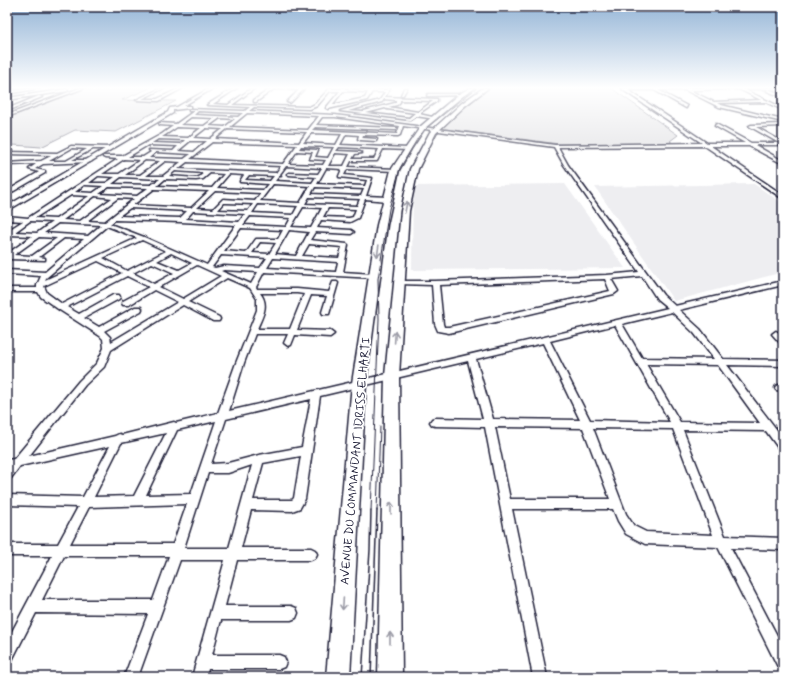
<svg xmlns="http://www.w3.org/2000/svg" width="790" height="684" font-family="Mynerve,sans-serif">
	<rect width="100%" height="100%" fill="#fff"/>
	<filter id="ink" filterUnits="userSpaceOnUse"><feTurbulence type="fractalNoise" baseFrequency=".025" numOctaves="2"/><feDisplacementMap in="SourceGraphic" scale="8" xChannelSelector="R" yChannelSelector="G"/><feConvolveMatrix kernelMatrix="1 2 1 2 8 2 1 2 1" color-interpolation-filters="sRGB"/></filter>
	<g filter="url(#ink)">
		<path fill="#eeeef1" d="M565,184l60,84 -213,2 1,-84z
			M754,184l29,20v68l-109,29 -79,-114z"/>
		<path fill="#dfdfe2" stroke="#80808e" d="M84,88h66l-28,12 54,1 -60,31 -41,-2 -34,17 -28,-2 -6,3v-30z
			M490,88h121l67,47 -8,6 3,2 -114,1 -121,-16z"/>
		<g fill="none" stroke-linecap="round" stroke-linejoin="round">
			<g stroke="#22223b" stroke-width="3">
				<path id="minor" d="M80,88h4l-77,29v-2z
					M161,88h3l-22,11h15l23,-11h3l-24,13 -23,-1z
					M234,88h3l-24,16 15,1 24,-17h3l-23,17 77,2 6,-3 15,-16h2v1h9l2,-1h2v1l24,1 2,-2h2v2h13l2,-2h2l-5,9 52,2v2l-16,11v2h-2l18,4 -2,1 -19,-3 -6,4 -70,-9 40,-11 5,-8h-13l-5,8 -39,9 -2,-1 14,-17h-10l-13,15 -7,3 -56,-2 -5,4 86,4 220,30 147,-2 -79,-53 -1,-2h161v1h-40l40,19v2l-18,-8 -48,1 4,2 62,15v2l-64,-15 -34,-17h-27l29,16 -1,2 -32,-18h-26l79,53h38l-30,-17 1,-2 35,19h28l-30,-17 2,-1 32,-1v2l-27,1 27,15v3h-28l28,16v3l-34,-18h-38l72,49v4l-78,-53 -147,1 10,18 95,130 12,11 108,-25v4l-104,25 21,19 23,30 60,1v6l-56,-1 56,73v12l-4,-1 -13,-18 -83,-1 42,106 58,2v12l-52,-2 52,99v22l-5,-2 -60,-120 -73,-3 -19,-10 -8,-13 -5,-12h-101l35,168h-14l-48,-250 -50,-1 -3,-1 -2,-3 2,-3 3,-1 48,1 -15,-58 -148,35 -15,103 -5,9 -8,3 -41,-1 -10,38h70l4,2 2,4 -2,4 -4,2h-74l-12,46h66l5,2 2,5 -2,5 -5,2h-70l-9,35h67l5,2 2,5 -2,5 -5,2h-71l-2,8h-14l33,-117h-45l-42,117h-14l24,-63 -112,-1 -24,47 -5,2v-21l45,-85h-45v-12h51l20,-37 -71,-2v-10l76,2 27,-51 -90,20 -9,12 -4,2v-20l7,-1 65,-78 18,-18 7,-15 -1,-9 -3,-3 -42,-27 -17,-12 -3,-5h-31v-4h30v-3l4,-9 -34,-2v-4l38,2 39,-33 -20,-1 -25,19 6,1v2l-38,-1v-5l25,-18 -22,-1 -3,1v-5l16,-10 -16,-1v-4l21,2 90,-59 -13,-1 -2,-1v-1h19l40,-22 11,-8 -13,-1 -1,-2 17,1 18,-13h-5v-2l56,2 5,-4 -43,-2zM739,89l22,11 -47,2 -25,-12zM343,91l25,1 -3,6 -33,7zM384,99l12,1v2l-1,1 -31,8v1l-16,-1 34,-9zM400,100l33,1 -15,11 -30,-5 9,-2 3,-3zM385,108l2,1 28,4 -6,5 -43,-5zM198,111l45,2 -5,4 -44,-2zM247,113l72,3 -11,14 -78,-3zM191,117l24,1 -11,8 -24,-1zM322,117h13l65,9 -3,8 -85,-4 3,-3 81,3 2,-1 -2,-1 -80,-3zM220,118l15,1 -10,8 -16,-1zM403,126l151,21 10,18 75,107 -32,3 -172,6h-38l-1,1 1,1 2,1 33,1 3,39 3,7 11,2 165,-39 4,-3 -7,-12 31,-3 15,23 11,9 -439,103 15,-48 11,-29h33l-4,9 4,3 3,-1 4,-10 35,2 4,-3 -4,-3 -33,-1 14,-35 16,1 -5,16 1,2h6l9,-31 -1,-1h-4l-4,10 -32,-3h-40l-1,-2 8,-15 110,6 3,-2 -3,-2 -31,-2 5,-27 -1,-1 -37,-4 5,-8 36,2 3,-2 -3,-2 -34,-2 4,-8 29,2 8,-4 7,-19 23,2 3,-2 -3,-2 -22,-1 6,-18 -28,-3 3,-6 48,2 2,-1v-1l-49,-2 3,-6h26l6,-12 25,1 2,-1 -2,-1 -68,-3 6,-11 13,1 -1,4 2,1 16,1 1,-2 -15,-1 1,-3 35,1 2,-1zM177,127l24,1 -13,10 -26,-1zM206,128l17,1 -13,10 -17,-1zM227,129l80,3 -8,11 -84,-4zM311,133l31,1 -6,11 -33,-2zM158,139l27,1 -4,4 -29,-1zM190,141h17l-13,11 -16,-1zM212,142l85,3 -14,19 -93,-5zM148,145l30,1 -5,5 -24,-1 2,2 -8,5h-15zM301,146l33,1 -6,11 -13,-1 3,-7 -19,-1zM339,147l40,2 -5,10h-22l3,-5 7,-1 -2,-1 -24,-1zM297,151l16,1 -3,7 16,1 -3,5 -35,-1zM156,152l35,2 -7,5 -35,-1zM335,153l15,1 -6,12h-16zM124,159l16,1 -21,14h-17zM145,160l15,1 -20,14h-15zM165,161l16,1 -18,14h-17zM187,162l94,4 -5,7 -98,-4zM286,166l36,2 -4,6 -29,-1 -2,1 2,1 27,2 -4,6 -37,-2 4,-5h2l-1,-2zM326,168l16,1 -3,7v1l28,3 -2,6 -48,-2zM175,171l29,2 -5,4 -3,1 -27,-2zM210,173l14,1 -12,14 -55,-2 8,-7 31,1 7,-1zM229,174l15,1 -4,6v1l28,2 -5,6 -46,-2zM249,175l25,1 -4,5 -25,-1zM98,176h1l16,1 -9,6h-17zM121,177l39,2 -9,6 -39,-1zM273,184l37,2 -10,17 -40,-2zM84,185h1l18,1 -10,7 -18,-1zM109,187l39,1 -11,8 -38,-2zM315,187l49,2 -3,7 -50,-2zM154,189l55,2 -18,17 -58,-3zM215,191l46,2 -6,8 -32,-2 -10,10 -16,-1zM71,195l18,1 -33,23 -21,-1zM95,196l17,2 -32,23 -17,-1zM309,197l51,2 -3,7 -52,-2zM118,198l16,1 -29,23 -18,-1zM224,203h3l26,1 -5,7 -30,-1zM258,204l40,2 -5,9 -41,-2zM303,207l19,1 -11,20 -20,-1zM130,208l57,3 -7,7 -61,-2zM328,208l28,1 -3,8 -4,1 -26,-1zM193,211l52,3 -6,8 -53,-3zM250,216l41,2 -5,9 -43,-2zM115,220l66,2 55,3 -29,40 -63,-28 -34,-13zM30,221l22,1 -15,11 -22,-1zM58,223l43,2 -13,11 -44,-3zM107,226l30,12 -92,42 1,-2zM241,228l42,2 -5,9h-22l-10,14 -22,-2zM289,230l20,2 -13,24 -21,-2zM39,237l18,1 -25,18 -18,-1zM142,240l24,11 -39,20 -24,-13zM260,242l16,1 -7,11 -17,-1zM309,244l33,3 -3,11 -37,-2zM171,253l21,10 -13,7 -22,-9zM221,255l46,3 -7,10 -36,-2 -9,2 -3,-1zM273,258l65,4 -2,10 -69,-4zM98,261l24,12 -60,31 -15,-11 -3,-7zM152,263l22,10 -20,11 -21,-11zM197,265l24,11 -38,23 -24,-12zM224,270l34,2 -7,12 -30,-13zM127,276l22,11 -26,14 -1,2 1,2h6l25,-15 24,12 -67,40 -1,-5 -6,-6 37,-20 1,-2 -1,-2h-6l-36,20 -15,-9 35,-19 1,-2 -1,-2h-6l-34,19 -12,-7zM227,278l23,10 7,11v11l-21,53 -18,50 -42,10 -2,-1 -52,13 -3,-1 -4,2 -86,20 56,-71 19,-18 7,-17 72,-45 30,16h6l1,-2 -1,-2 -31,-15zM605,279l5,12 -161,36h-5l-1,-3 -4,-39zM260,293h37l7,1 -14,35h-33c5,-12 13,-24 3,-36zM672,312l22,21 20,26 -72,-1 -20,-34zM615,325l55,97 -80,-2 -40,-79zM543,343l37,77 -87,-1 -17,-60zM646,364l72,1 42,58 -80,-1zM311,399l-9,48 -43,8 -31,8 -17,1 15,-45zM216,421l-25,73 -45,1 31,-65zM495,427l88,1 27,71h-100zM593,428l80,1 40,106 -67,-3 -12,-6 -8,-12zM166,433l-32,63 -40,1 27,-54zM301,456l-7,42 -2,2h-39l10,-37zM252,465l-23,83h-45l24,-75h20zM187,504l-14,40h-103l19,-37zM64,556h105l-16,44h-111z
					M272,88h33l-15,15 -3,-1 12,-12 -25,-1 -18,13h-2v-2z
					M404,88h3l-4,7h-2z
					M67,89l1,2 -61,9v-2z
					M768,89l15,6v2l-16,-6z
					M428,94h33l2,1 -36,1z
					M39,96l3,1 -35,14v-2z
					M71,146l39,1 2,1 -2,1h-17l-21,11h20v1l-2,1 -47,2 -8,5 10,2v2l-38,22v-4l32,-19 -10,-3 7,-5 -29,1v-2l34,-2 12,-6 -46,-1v-2l50,1zM72,148l15,1 -21,12h-17z
					M776,331l7,5v8l-3,-1 -8,-9z
					M779,385h4v6l-7,-1 -1,-2 1,-2z"/>
			</g>
			<g stroke="#22223b" stroke-width="3">
				<path id="tertiary" d="M210,88h4l-31,18h7v2l-17,2v3l-166,98v-5l161,-94 2,-4 7,-1z"/>
			</g>
			<g stroke="#22223b" stroke-width="3">
				<path id="primary" d="M30,88h10l-33,6v-4z
					M470,88h5l-12,8 -38,32 -14,21 -12,21 -12,55 -21,158 -16,294h-24l26,-294 25,-158 14,-55 14,-21 16,-23 38,-32z
					M483,88h5l-22,17 -30,28 -18,36 -9,42 -10,165 3,301h-24l7,-301 16,-165 9,-42 20,-37 32,-29z"/>
			</g>
			<use href="#minor" fill="#fff" fill-rule="evenodd"/>
			<use href="#tertiary" fill="#fff" fill-rule="evenodd"/>
			<use href="#primary" fill="#fff" fill-rule="evenodd"/>
			<path stroke="#22223b" stroke-width="1" d="M7,91l25,-3
				M371,511l8,-192 -1,-40 11,-70 11,-41 19,-32 11,-11 47,-37
				M377,511l3,-84"/>
			<path stroke="#22223b" stroke-width="1.5" d="M362,677l8,-127 1,-40
				M371,677l6,-167"/>
		</g>
		<defs><path id="oneway-shaft" d="M-6 0H5M1.5-3L5.5 0L1.5 3" fill="none" stroke-width="1.6" stroke-linecap="round" stroke-linejoin="round"/></defs>
		<g stroke="#9c9ca7">
			<use href="#oneway-shaft" transform="translate(406 207) rotate(-79)"/>
			<use href="#oneway-shaft" transform="translate(378 251) rotate(98)"/>
			<use href="#oneway-shaft" transform="translate(395 337) rotate(-86)"/>
			<use href="#oneway-shaft" transform="translate(391 508) rotate(-90)"/>
			<use href="#oneway-shaft" transform="translate(343 604) rotate(94)"/>
			<use href="#oneway-shaft" transform="translate(390 638) rotate(-90)"/>
		</g>
	</g>
	<linearGradient id="sky" x2="0" y2="1"><stop stop-color="#93b4d6"/><stop offset="0.48" stop-color="#fff"/><stop offset="1" stop-color="#fff" stop-opacity="0"/></linearGradient>
	<rect width="790" height="183" fill="url(#sky)"/>
	<g text-anchor="middle" stroke-width="3.5" stroke-linejoin="round" paint-order="stroke">
		<g font-size="12" fill="#22223b" stroke="#fff">
			<text transform="translate(355 461) rotate(-85)" y="4">AVENUE DU COMMANDANT IDRISS ELHARTI</text>
		</g>
	</g>
	<rect width="790" height="684" fill="none" stroke="#fff" stroke-width="24"/>
	<rect x="12" y="12" width="766" height="660" fill="none" stroke="#22223b" stroke-width="1.5" filter="url(#ink)"/>
</svg>
